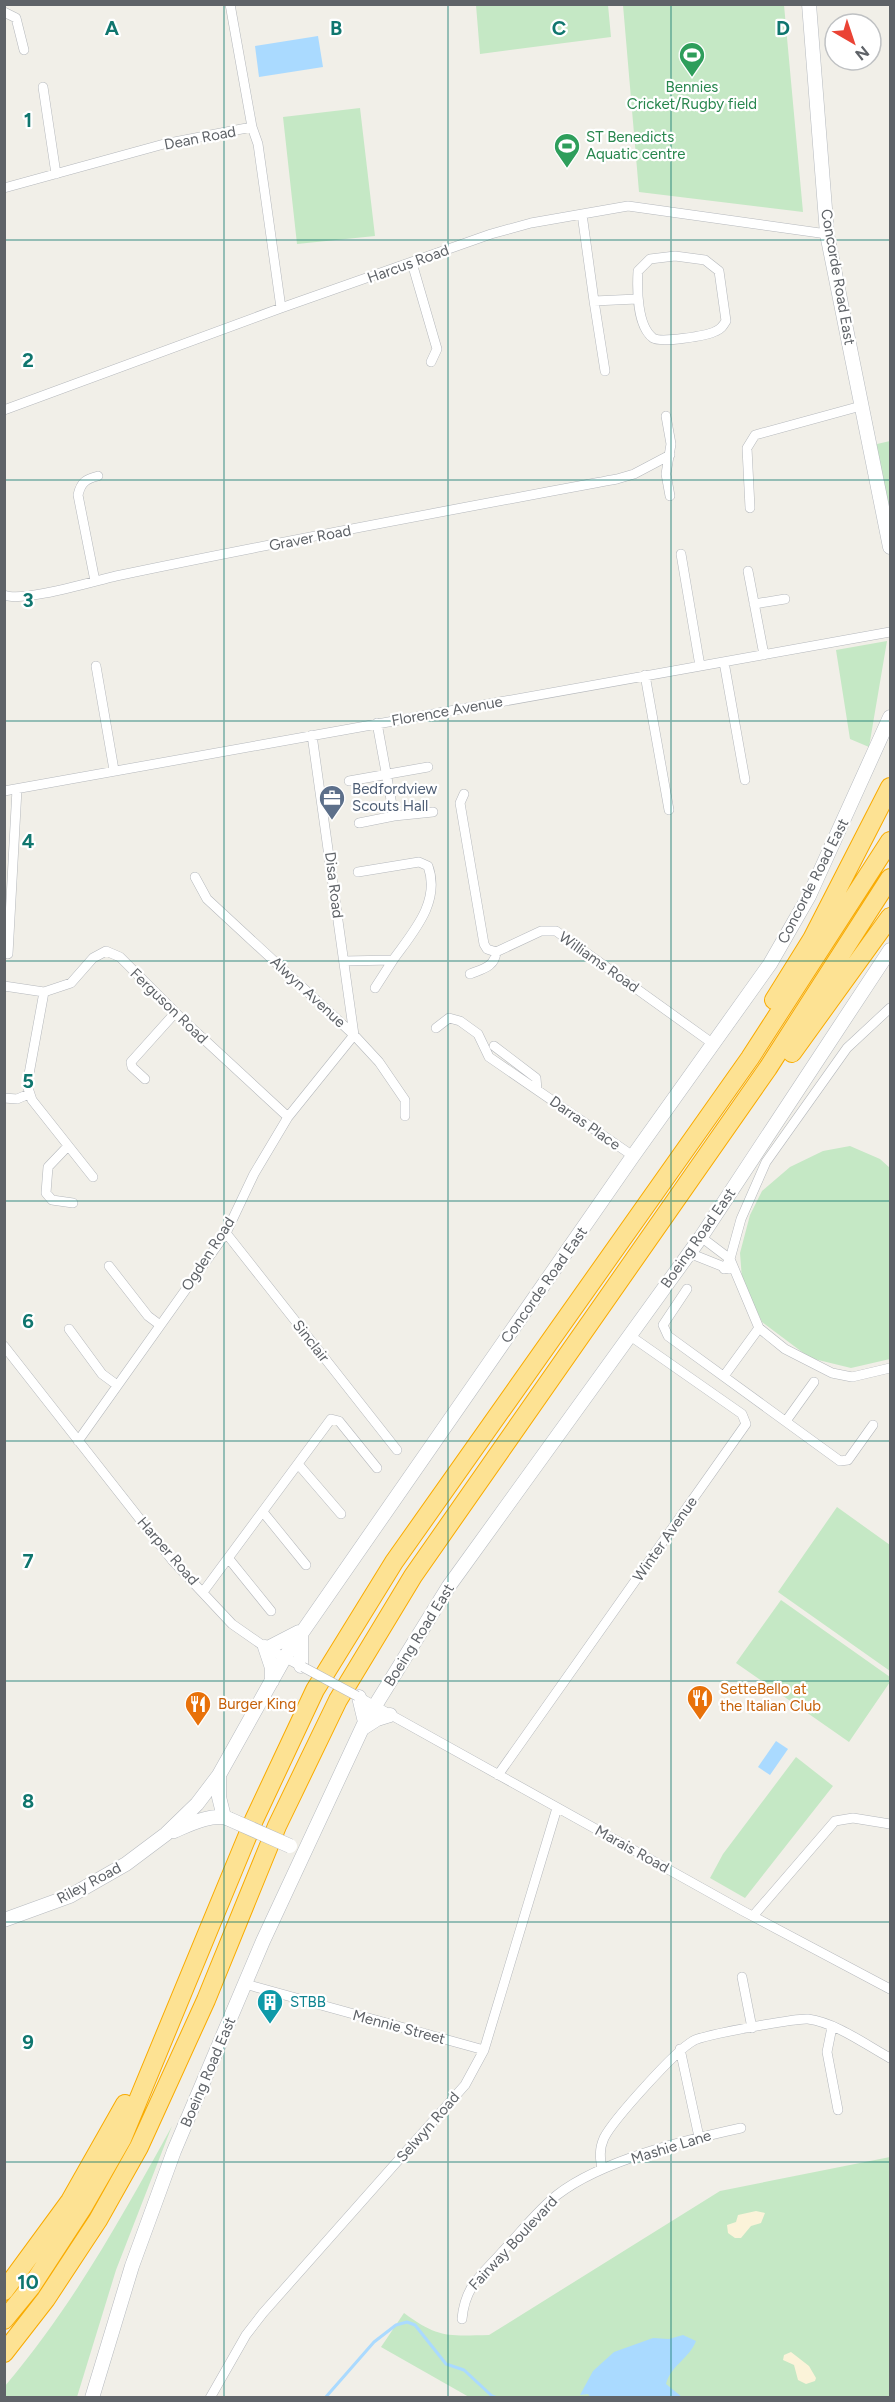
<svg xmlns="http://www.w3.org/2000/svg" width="895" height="2402" font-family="Figtree,sans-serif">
	<rect width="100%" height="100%" fill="#f1efe8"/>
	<path fill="#c5e8c5" d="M476,5h132l3,32 -131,17z
		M623,5h161l19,207 -164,-20z
		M360,108l15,128 -78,8 -14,-127z
		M890,441v92l-21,-80 8,-9z
		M887,641l-18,106 -19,-8 -14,-89z
		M850,1146l30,13 10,9v191l-39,9 -41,-10 -48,-36 -20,-43 -2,-26 10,-38 12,-24 28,-24 33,-16z
		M837,1507l53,38v126l-112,-79z
		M781,1600l109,77v5l-41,60 -113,-79z
		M796,1757l37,29 -88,112 -35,-20 13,-24z
		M172,2126l-56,144 -39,127h-72v-11c67,-79 117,-169 167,-260z
		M890,2157v240h-421l-88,-50 23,-34c34,25 43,23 85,22l231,-144z"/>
	<path fill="#fbf3d9" d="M756,2211l9,2 -4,10 -10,3 -10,12h-6l-7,-5 -1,-8 9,-3 2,-7z
		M791,2352l18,14 7,12 -1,3 -9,3 -8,-4 -4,-15 -11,-5 1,-5z"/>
	<path fill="#aadaff" d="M318,36l5,31 -64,10 -4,-31z
		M776,1741l12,8 -18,26 -12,-8z
		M683,2335l13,6c-7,18 -25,24 -30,43l16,13 -91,1 -3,-4 -8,1 13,-24 21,-19 39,-14 16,1z"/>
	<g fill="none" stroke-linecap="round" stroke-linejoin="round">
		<path stroke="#aadaff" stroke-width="3" d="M325,2398l49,-56 22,-17 11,-3 8,3 31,39 18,6 28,26 5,2"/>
		<g stroke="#b5b8bc" stroke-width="10">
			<path id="minor" d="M230,4l22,123
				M4,12l12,6 8,32
				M43,87l13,87
				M4,188l160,-44 88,-17 6,17 23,164
				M582,214l12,87 43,-2
				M675,256l30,4 14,11 7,50c-3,5 -5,8 -10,10 -9,5 -55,12 -63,7 -16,-12 -16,-49 -15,-67l12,-12z
				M412,263l25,86 -6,13
				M594,301l11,70
				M4,410l277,-102 210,-74 40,-11 97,-17 199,28
				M666,416l5,28 -5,30 4,22
				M750,508l-3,-60 8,-13 106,-29
				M681,554l19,112
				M748,571l16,84
				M95,581l-17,-86c3,-13 8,-16 20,-19
				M4,595c18,8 90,-14 112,-19 166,-35 334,-66 501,-97l17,-5 36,-19
				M754,604l31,-5
				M724,662l21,118
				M96,666l18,104
				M645,675l24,135
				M377,723l17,93 39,-4
				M312,735l42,300
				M349,781l79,-14
				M4,791l886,-159
				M464,794l-4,9 24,141 3,5 9,3 45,-21h15l156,112
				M359,823l35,-7
				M358,872l61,-10 9,4c13,36 -15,66 -35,94
				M195,877l12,22 147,136 25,27 26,38v16
				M8,954l9,-165
				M344,961l49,-1 -18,28
				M470,974c12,-5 25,-7 26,-22
				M4,986l40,6
				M436,1028l13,-10 11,3 18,13 11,23 144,99
				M494,1046l42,32 1,12
				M145,1079l-13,-12 -1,-5 44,-49
				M4,1098l13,1 12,-5
				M68,1146l-20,21 -2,26 6,7 21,3
				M93,1177l-61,-77 -5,-15 17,-93 27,-9 22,-25 13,-7 14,6 62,62 106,98
				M226,1233l171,217
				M701,1237l29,22 29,69 26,21 47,24 20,4 38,-9
				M689,1253l40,16
				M109,1266l39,50 12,9
				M724,1269l6,-10 11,-40 25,-57 81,-114 43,-40
				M687,1289l-24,36 5,11 172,125 8,-1 25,-35
				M69,1329l33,45 15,11
				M4,1346l168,214 60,64 33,23 38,20
				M724,1376l35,-48
				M786,1421l28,-39
				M78,1441l148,-208 28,-59 34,-57 66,-82
				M298,1464l43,50
				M263,1512l43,53
				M229,1559l42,52
				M203,1592l128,-173 8,2 38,47
				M357,1696l386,215 147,78
				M498,1775l248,-351 -4,-10 -113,-79
				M753,1916l82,-95 18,-3 37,6
				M742,1977l10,51
				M245,1984l239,66
				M832,2027l-5,25 11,58
				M680,2049l19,88
				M602,2169c-2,-11 -3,-20 2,-31 9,-18 71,-87 89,-97 9,-6 104,-23 115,-22 29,4 58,26 82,39
				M462,2319c3,-34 20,-44 41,-68 18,-19 34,-40 54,-56 45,-35 129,-55 184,-67
				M210,2398l36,-63 17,-22 202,-228 19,-35 73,-242"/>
		</g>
		<g stroke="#b6babf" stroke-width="15">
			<path id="secondary" d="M809,4l18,230 63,313
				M265,1647l7,21v13
				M268,1648l31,-16
				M301,1666v-31
				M359,1697l6,25
				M363,1728l14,-9 13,-4
				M219,1775v22l5,20
				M174,1831c14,-6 40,-19 55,-12
				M4,1920l66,-24 56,-32 40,-30 31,-30 22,-29 66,-118 348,-501 137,-192 39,-68 81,-179
				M92,2398l40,-132 42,-115 89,-210 102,-219 84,-136 252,-349 189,-287"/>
		</g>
		<g stroke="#f9ab00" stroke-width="20">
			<path id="motorway" d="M774,1000l38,-61 78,-152
				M792,1053l98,-136
				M4,2291l66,-90 55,-97
				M4,2320l27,-33 52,-80 39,-68 132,-319 61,-130 79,-128 356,-504 140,-217
				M4,2353l42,-54 52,-79 41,-73 67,-147 71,-174 61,-126 75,-124 355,-508 122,-190"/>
		</g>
		<use href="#minor" stroke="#fff" stroke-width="9"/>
		<use href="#secondary" stroke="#fff" stroke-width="14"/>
		<use href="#motorway" stroke="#fde293" stroke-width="18"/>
		<g stroke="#b5b8bc" stroke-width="10" stroke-linecap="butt">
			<path id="minor-bridge" d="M303,1667l54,29"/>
		</g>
		<g stroke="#b6babf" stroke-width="15" stroke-linecap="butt">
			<path id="secondary-bridge" d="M229,1819l61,27"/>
		</g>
		<use href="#minor-bridge" stroke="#fff" stroke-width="9"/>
		<use href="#secondary-bridge" stroke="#fff" stroke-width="14"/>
	</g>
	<path fill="none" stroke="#0f766e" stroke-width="1.5" stroke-opacity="0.55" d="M224,4v2394M448,4v2394M671,4v2394M4,240h886M4,480h886M4,721h886M4,961h886M4,1201h886M4,1441h886M4,1681h886M4,1922h886M4,2162h886"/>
	<defs>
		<g id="stadium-pin" transform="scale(1.35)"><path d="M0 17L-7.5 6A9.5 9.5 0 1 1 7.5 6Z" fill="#2e9e5b" stroke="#fff"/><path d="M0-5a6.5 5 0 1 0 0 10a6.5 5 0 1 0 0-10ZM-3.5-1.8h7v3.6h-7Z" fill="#fff"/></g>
		<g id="office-pin" transform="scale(1.35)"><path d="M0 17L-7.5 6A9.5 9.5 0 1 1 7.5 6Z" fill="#5c6f8a" stroke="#fff"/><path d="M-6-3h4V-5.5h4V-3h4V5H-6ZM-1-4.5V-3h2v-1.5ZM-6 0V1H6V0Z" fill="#fff"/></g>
		<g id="restaurant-pin" transform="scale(1.35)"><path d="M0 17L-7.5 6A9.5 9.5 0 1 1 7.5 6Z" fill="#e8710a" stroke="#fff"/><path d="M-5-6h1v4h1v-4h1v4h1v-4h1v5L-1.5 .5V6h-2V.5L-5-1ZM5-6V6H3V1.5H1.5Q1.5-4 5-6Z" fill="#fff"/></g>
		<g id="building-pin" transform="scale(1.35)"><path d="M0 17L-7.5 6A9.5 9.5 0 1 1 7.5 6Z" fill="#0f9aa8" stroke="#fff"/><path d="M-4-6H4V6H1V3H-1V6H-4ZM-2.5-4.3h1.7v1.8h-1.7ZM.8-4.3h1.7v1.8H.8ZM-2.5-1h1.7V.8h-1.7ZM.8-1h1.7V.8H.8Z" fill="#fff"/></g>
	</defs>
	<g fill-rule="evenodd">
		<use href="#stadium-pin" x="692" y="55"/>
		<use href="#stadium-pin" x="567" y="146"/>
		<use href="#office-pin" x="332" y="798"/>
		<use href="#restaurant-pin" x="700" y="1698"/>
		<use href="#restaurant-pin" x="198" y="1704"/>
		<use href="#building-pin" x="270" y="2002"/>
	</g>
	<g text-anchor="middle" stroke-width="4.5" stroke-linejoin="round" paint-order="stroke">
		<g font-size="15" fill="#27864d" stroke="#fff">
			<text x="692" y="92">Bennies<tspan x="692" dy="17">Cricket/Rugby field</tspan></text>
			<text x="586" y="142" text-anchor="start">ST Benedicts<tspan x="586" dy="17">Aquatic centre</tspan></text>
		</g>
		<g font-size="15" fill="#5f6368" stroke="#fff">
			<text transform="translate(200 138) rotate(-11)" y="5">Dean Road</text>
			<text transform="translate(408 264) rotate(-20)" y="5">Harcus Road</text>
			<text transform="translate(838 277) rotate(80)" y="5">Concorde Road East</text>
			<text transform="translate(310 538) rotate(-11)" y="5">Graver Road</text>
			<text transform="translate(447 711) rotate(-10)" y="5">Florence Avenue</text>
			<text transform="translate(813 881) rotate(-63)" y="5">Concorde Road East</text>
			<text transform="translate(334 885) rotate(83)" y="5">Disa Road</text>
			<text transform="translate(599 962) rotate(35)" y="5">Williams Road</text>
			<text transform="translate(308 992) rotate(43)" y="5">Alwyn Avenue</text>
			<text transform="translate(169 1006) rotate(44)" y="5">Ferguson Road</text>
			<text transform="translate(585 1123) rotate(35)" y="5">Darras Place</text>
			<text transform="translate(698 1238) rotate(-55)" y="5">Boeing Road East</text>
			<text transform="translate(208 1254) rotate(-57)" y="5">Ogden Road</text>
			<text transform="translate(544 1285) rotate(-55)" y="5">Concorde Road East</text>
			<text transform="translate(311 1341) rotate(52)" y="5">Sinclair</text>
			<text transform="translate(665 1539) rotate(-55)" y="5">Winter Avenue</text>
			<text transform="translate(168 1551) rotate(49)" y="5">Harper Road</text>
			<text transform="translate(419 1635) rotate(-58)" y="5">Boeing Road East</text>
			<text transform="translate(632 1849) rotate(29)" y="5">Marais Road</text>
			<text transform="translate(89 1883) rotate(-28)" y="5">Riley Road</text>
			<text transform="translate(399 2027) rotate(15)" y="5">Mennie Street</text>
			<text transform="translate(208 2072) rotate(-67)" y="5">Boeing Road East</text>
			<text transform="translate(428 2127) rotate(-49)" y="5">Selwyn Road</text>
			<text transform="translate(671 2147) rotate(-17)" y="5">Mashie Lane</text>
			<text transform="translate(513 2243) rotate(-47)" y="5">Fairway Boulevard</text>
		</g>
		<g font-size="15" fill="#4e5e75" stroke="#fff" text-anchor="start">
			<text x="352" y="794">Bedfordview<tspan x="352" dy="17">Scouts Hall</tspan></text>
		</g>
		<g font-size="15" fill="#c56008" stroke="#fff" text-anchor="start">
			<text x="720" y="1694">SetteBello at<tspan x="720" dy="17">the Italian Club</tspan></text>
			<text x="218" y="1709">Burger King</text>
		</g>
		<g font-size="15" fill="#0d838f" stroke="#fff" text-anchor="start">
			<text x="290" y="2007">STBB</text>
		</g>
	</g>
	<g font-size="20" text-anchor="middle" font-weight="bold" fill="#0f766e" stroke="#fff" stroke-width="4.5" stroke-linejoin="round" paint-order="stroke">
		<text x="112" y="35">A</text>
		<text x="336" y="35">B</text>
		<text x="559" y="35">C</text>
		<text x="783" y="35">D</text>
		<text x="28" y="127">1</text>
		<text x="28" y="367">2</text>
		<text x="28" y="607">3</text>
		<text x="28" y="848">4</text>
		<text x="28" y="1088">5</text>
		<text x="28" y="1328">6</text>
		<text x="28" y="1568">7</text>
		<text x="28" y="1808">8</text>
		<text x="28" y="2049">9</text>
		<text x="28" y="2289">10</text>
	</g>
	<rect width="895" height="2402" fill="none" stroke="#5f6368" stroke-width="12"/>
	<g transform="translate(853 42) rotate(141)"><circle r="28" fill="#ffffff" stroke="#bfc1c3" stroke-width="1.5"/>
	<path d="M0-4.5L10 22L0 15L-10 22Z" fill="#ea4335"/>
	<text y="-9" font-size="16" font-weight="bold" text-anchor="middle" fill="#5f6368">N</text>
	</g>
</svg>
